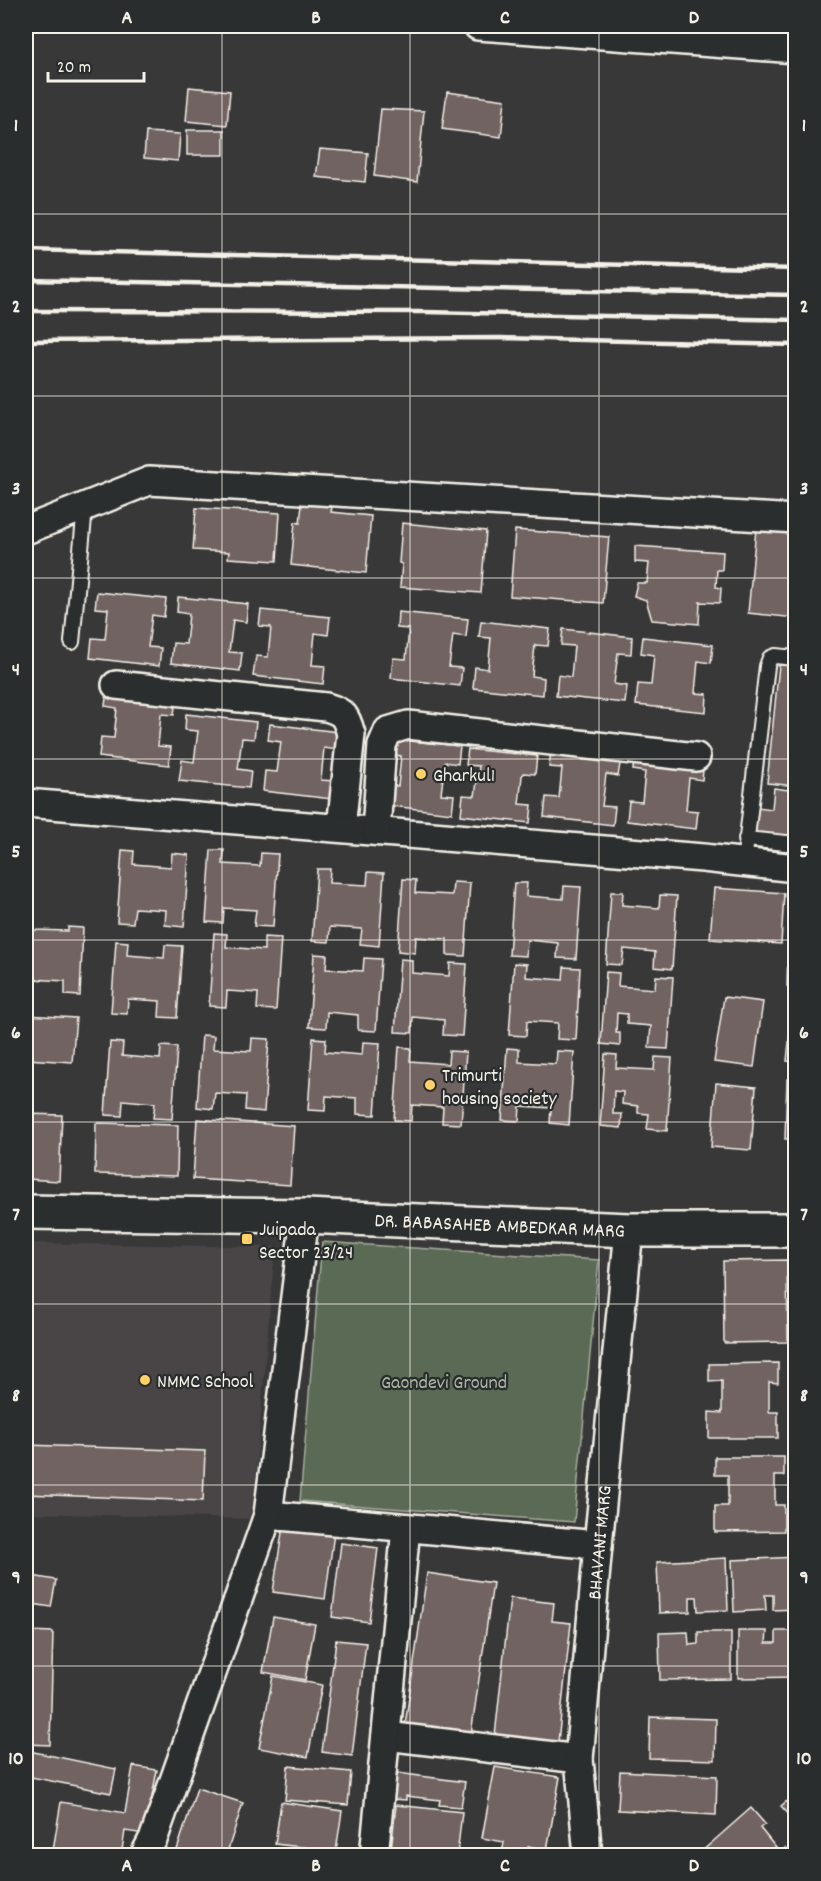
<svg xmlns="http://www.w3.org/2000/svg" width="821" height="1881" font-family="Dekko,sans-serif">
	<rect width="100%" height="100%" fill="#383839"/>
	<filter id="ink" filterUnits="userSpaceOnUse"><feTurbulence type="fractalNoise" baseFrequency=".0167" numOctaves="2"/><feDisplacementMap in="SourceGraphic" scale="12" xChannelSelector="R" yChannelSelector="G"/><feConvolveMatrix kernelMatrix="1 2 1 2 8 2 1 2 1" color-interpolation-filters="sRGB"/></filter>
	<g filter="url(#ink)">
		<path fill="#494546" d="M26,1243l249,4 -23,272 -226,-6z"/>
		<path fill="#5a6b54" stroke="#a7ae9e" stroke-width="1.5" d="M322,1242l277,18 -25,262 -274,-21z"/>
		<path fill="#726363" stroke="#f4f1e8" stroke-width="1.5" d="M189,87l41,4 -3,34 -41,-4z
			M447,92l58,8 -4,37 -59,-8z
			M381,109l43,2 -7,71 -43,-6z
			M187,130h37v25h-37z
			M146,132l34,2 -2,27 -34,-3z
			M320,149l48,4 -3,29 -49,-5z
			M302,504l30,3 -1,5 40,4 -5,57 -75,-8 4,-43 5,1z
			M196,508l84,5 -3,48 -49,-3 1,-6 -36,-2z
			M402,523l84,8 -5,62 -81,-6 2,-23 -3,-1z
			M756,529l40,4v85l-48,-5z
			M515,530l94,7 -6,66 -93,-7z
			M635,546l88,6 -1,18h-5l-1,17 5,1 -1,15 -20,-1 -1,22 -47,-4 -6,-20 -12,-4 3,-13h10l2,-20 -14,-1z
			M26,591h4l-3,34h-1z
			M97,592l69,7 -2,18 -12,-2 -4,32 13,1 -2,18 -69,-8 2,-20 13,1 3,-30 -13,-1z
			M178,597l70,7 -2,18 -13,-2 -4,32 13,1 -2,18 -69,-8 2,-20 13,1 3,-30 -12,-2z
			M261,610l69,7 -2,18 -13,-2 -3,32 13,1 -2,18 -70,-8 3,-20 12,1 3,-30 -12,-1z
			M398,612l70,7 -2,18 -13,-2 -4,32 13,1 -2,18 -69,-8 2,-20 13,1 3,-30 -12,-1z
			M481,621l69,8 -2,17 -13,-1 -3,31 12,2 -1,17 -70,-7 2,-21 13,2 3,-31 -12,-1z
			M563,629l69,8 -1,17 -13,-1 -4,31 13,2 -2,17 -69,-7 2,-21 13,2 3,-31 -13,-1z
			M643,637l70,8 -2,18 -13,-2 -3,32 12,1 -1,18 -70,-7 2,-21 13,1 3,-30 -13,-2z
			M779,665l17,1v120l-29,-3z
			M107,690l69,8 -2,17 -13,-1 -3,32 13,1 -2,18 -70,-8 2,-20 13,1 3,-30 -12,-2z
			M186,714l70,8 -2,17 -12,-1 -4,31 13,2 -2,17 -70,-7 3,-21 12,2 4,-31 -13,-1z
			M270,724l69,8 -2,18 -13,-2 -3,32 13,1 -2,18 -69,-8 2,-20 12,1 4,-30 -13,-2z
			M390,739l70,7 -2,18 -13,-2 -4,32 13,1 -2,18 -69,-8 2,-20 13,1 3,-30 -13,-2z
			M468,749l69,7 -2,18 -12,-1 -1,3 -3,28 13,1 -2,18 -69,-8 2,-20 12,1 4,-30 -13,-1z
			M551,751l70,7 -3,18 -12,-2 -4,32 13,1 -2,18 -69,-8 2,-20 13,1 3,-30 -13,-1z
			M634,755l70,7 -2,18 -13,-2 -3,32 12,1 -2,18 -69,-8 2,-20 13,1 3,-30 -12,-2z
			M774,788l22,3v48l-42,-5 3,-27 15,2z
			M122,850l12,1 -1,13 38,3 1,-14 17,2 -5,72 -19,-2 1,-15 -31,-2 -2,15 -16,-1z
			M211,850h13l-1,14 37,2 1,-13 17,1 -5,73 -19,-1 2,-16 -32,-2 -1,15 -17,-1z
			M317,869h13l-1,14 38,2 1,-13 16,1 -5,73 -19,-2 2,-15 -32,-2 -1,15 -17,-1z
			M403,879l13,1 -1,13 37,2 1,-13 17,1 -5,73 -18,-1v-16l-31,-2 -1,16 -17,-2z
			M514,883h13l-1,13 37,3 1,-13 17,1 -5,72 -19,-1 1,-15 -31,-3 -1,16 -17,-1z
			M714,888l70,5 -3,51 -71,-5z
			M611,892h12l-1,13 37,3 1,-13 17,1 -5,73 -18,-2 1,-15 -31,-3 -2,16 -16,-1z
			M789,920h7v66h-9z
			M26,925l7,1v4l35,1v-4l15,1 -3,68 -15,-1v-14l-33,-2 -1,15 -5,-1z
			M214,933l13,1 -1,13 38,3v-13l17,1 -5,72 -19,-1 1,-16 -31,-2 -1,16 -17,-1z
			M116,941l12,1 -1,13 37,3 1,-13 17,1 -5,72 -18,-1 1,-16 -32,-2 -1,15 -16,-1z
			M314,954l13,1 -1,14 37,2 1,-13 17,1 -5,72 -18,-1v-15l-31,-3 -1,16 -17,-1z
			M400,959l12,1v13l37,3 1,-13 17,1 -5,72 -19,-1 1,-15 -31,-3 -1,16 -17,-1z
			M514,963l13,1 -1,13 37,3 1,-13 16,1 -4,72 -19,-1 1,-16 -31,-2 -1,15 -17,-1z
			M606,972l13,1 -1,13 37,3 1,-13 17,1 -5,72 -19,-1 2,-22 -24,-2v-10l-10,-1 -1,20h4v13l-19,-2z
			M794,994h2v68l-9,-1z
			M724,997l39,5 -9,65 -40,-5z
			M26,1015l50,3 -4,44 -46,-3z
			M202,1035l12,1 -1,13 38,2 1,-13 17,1 -5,73 -19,-2 1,-15 -31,-2 -2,16 -16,-2z
			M313,1038l13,1 -1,13 37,3 1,-13 17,1 -5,72 -18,-1v-16l-31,-2 -1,15 -17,-1z
			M110,1042l13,1 -1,13 38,3 1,-13 16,1 -5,72 -19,-1 2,-15 -32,-3 -1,16 -17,-1z
			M399,1047l12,1 -1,13 38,3 1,-13 17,1 -5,72 -19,-1 1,-16 -31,-2 -1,16 -17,-1z
			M507,1048l12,1v13l37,2 1,-13 17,1 -5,73 -19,-2 1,-15 -31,-2 -1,15 -17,-1z
			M605,1054l12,1 -1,13 38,2 1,-13 17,1 -5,73 -20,-2 2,-15 -11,-1v-7l-16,-2 1,-12 -9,-1 -1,23h9l-1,14 -21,-2z
			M787,1079h9v60h-11z
			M716,1083l40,4 -5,63 -40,-3z
			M26,1114l36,1 -3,66 -33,-2z
			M197,1119l97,7 -4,59 -97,-6z
			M96,1123l82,2 -1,51 -82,-2z
			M794,1251h2v73h-3z
			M787,1260l1,82 -64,1 -1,-82z
			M792,1359h4v18h-4z
			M778,1363v20l-9,-1v30h9v26h-69v-26l13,1v-32l-13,1v-18z
			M792,1408h4v25h-3z
			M26,1445l179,6 -2,50 -177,-7z
			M715,1457h69v19h-9v29h9v26l-69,1v-26h13v-31h-13z
			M283,1526l51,7 -9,66 -52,-7z
			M341,1543l37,5 -9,74 -37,-5z
			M796,1557v52l-23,1v-15h-8l1,15 -32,2 -2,-52z
			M726,1558l2,52 -30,1 -1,-14h-7v15l-31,1 -2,-51z
			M427,1573l66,10 -23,158 -66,-9z
			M26,1575l30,5 -5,27 -25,-4z
			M510,1598l44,5 -2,18 19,2 -14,128 -63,-6z
			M273,1617l42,7 -10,56 -42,-8z
			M26,1631l27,1 -3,113 -24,-1z
			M738,1631h29l-1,12h10v-12h20v46l-58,1z
			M688,1632l1,13 9,-1v-12h33v47l-71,1 -1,-47z
			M336,1640l30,3 -14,113 -30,-4z
			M273,1676l49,9 -14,72 -49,-9z
			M650,1717l66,2 -1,41 -66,-2z
			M29,1751l87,18 -5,24 -85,-17z
			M133,1766l24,4 -12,64 -20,-3 -4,25h-69l9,-54 64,11z
			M288,1766l63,6 -3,33 -63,-5z
			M495,1767l65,10 -13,73 -19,-4 -1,10 -25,-2 2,-12 -22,-4z
			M620,1771l97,5 -1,39 -98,-5z
			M397,1773l68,9 -4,25 -22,-2 1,-5 -34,-4v4l-13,-1z
			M197,1788l46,15 -17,53h-51z
			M796,1793v29l-15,-16z
			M281,1802l61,9 -6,40 -61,-7z
			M396,1805l66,7 -5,44h-21l-45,-6z
			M751,1808l14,16 -5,4 20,25 5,-5 7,8h-88l-3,-4z
			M308,1852l27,4h-28z"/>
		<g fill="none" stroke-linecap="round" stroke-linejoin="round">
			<g stroke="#f4f1e8" stroke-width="18">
				<path id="service" d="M72,642l13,-134
					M746,839l50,5
					M744,863l23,-197 3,-8 5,-2 21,2"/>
			</g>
			<g stroke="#f4f1e8" stroke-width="32">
				<g id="minor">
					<path d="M478,26l318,23"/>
					<path d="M26,530l123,-49 647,38"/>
					<path d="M116,685l210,22c18,5 20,9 25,27l-10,94"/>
					<path d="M26,803l677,55 93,10"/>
					<path d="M376,831l6,-86 6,-14 20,-6 288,32"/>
					<path d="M268,1515l330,30"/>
					<path d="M386,1736l193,23"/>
					<path d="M144,1856l10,-19 114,-322 37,-299"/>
					<path d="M374,1856l32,-328"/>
					<path id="s1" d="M588,1856l-9,-97 19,-214 31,-315"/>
				</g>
			</g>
			<g stroke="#f4f1e8" stroke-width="38">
				<g id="secondary">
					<path id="s2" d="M26,1212l279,4 324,14h167"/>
				</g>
			</g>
			<use href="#service" stroke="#2a2d2e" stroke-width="14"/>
			<use href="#minor" stroke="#2a2d2e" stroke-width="27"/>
			<use href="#secondary" stroke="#2a2d2e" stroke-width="33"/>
			<path stroke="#f4f1e8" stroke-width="4.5" d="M26,250l770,19
				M26,280l770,15
				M26,311l399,1 371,8
				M26,341l474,-3 296,7"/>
		</g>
	</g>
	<path fill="none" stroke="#f4f1e8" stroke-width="1.5" stroke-opacity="0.55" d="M222,26v1830M410,26v1830M599,26v1830M26,214h770M26,396h770M26,578h770M26,759h770M26,940h770M26,1122h770M26,1304h770M26,1485h770M26,1666h770"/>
	<g fill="#ffd166" stroke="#2a2d2e" stroke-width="2">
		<circle cx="421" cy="774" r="6"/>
		<circle cx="430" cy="1085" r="6"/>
		<rect x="241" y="1233" width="12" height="12" rx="3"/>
		<circle cx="145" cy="1380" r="6"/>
	</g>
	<g text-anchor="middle" stroke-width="4.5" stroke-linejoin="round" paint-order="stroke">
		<g font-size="20" fill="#f4f1e8" stroke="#2a2d2e" text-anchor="start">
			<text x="433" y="781">Gharkul1</text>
			<text x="442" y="1081">Trimurti<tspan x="442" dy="23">housing society</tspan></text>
			<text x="259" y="1235">Juipada<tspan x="259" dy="23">Sector 23/24</tspan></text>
			<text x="157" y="1387">NMMC School</text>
		</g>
		<g font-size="20" fill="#f4f1e8" stroke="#2a2d2e">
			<text dy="7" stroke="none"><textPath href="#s2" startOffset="474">DR. BABASAHEB AMBEDKAR MARG</textPath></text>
			<text dy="7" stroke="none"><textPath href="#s1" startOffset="315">BHAVANI MARG</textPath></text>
		</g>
		<g font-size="20" fill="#afb5a5" stroke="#2a2d2e">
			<text x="444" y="1388">Gaondevi Ground</text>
		</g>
	</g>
	<rect width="821" height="1881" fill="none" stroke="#2a2d2e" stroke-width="66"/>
	<path d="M48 72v9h96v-9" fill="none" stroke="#f4f1e8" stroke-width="3"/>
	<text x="57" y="72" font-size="18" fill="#f4f1e8" stroke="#2a2d2e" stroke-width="4.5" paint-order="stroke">20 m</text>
	<rect x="33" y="33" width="755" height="1815" fill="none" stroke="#f4f1e8" stroke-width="2"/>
	<g font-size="20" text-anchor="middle" font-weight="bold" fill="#f4f1e8">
		<text x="127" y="23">A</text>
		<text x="316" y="23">B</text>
		<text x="505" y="23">C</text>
		<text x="694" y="23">D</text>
		<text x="16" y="131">1</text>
		<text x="804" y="131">1</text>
		<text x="16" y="312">2</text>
		<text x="804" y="312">2</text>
		<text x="16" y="494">3</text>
		<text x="804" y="494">3</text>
		<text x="16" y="675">4</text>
		<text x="804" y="675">4</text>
		<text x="16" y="857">5</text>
		<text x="804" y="857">5</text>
		<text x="16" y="1038">6</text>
		<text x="804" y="1038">6</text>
		<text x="16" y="1220">7</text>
		<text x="804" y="1220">7</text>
		<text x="16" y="1401">8</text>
		<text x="804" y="1401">8</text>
		<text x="16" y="1583">9</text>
		<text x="804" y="1583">9</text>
		<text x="16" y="1764">10</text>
		<text x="804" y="1764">10</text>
		<text x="127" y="1871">A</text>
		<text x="316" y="1871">B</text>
		<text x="505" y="1871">C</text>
		<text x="694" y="1871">D</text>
	</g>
</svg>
